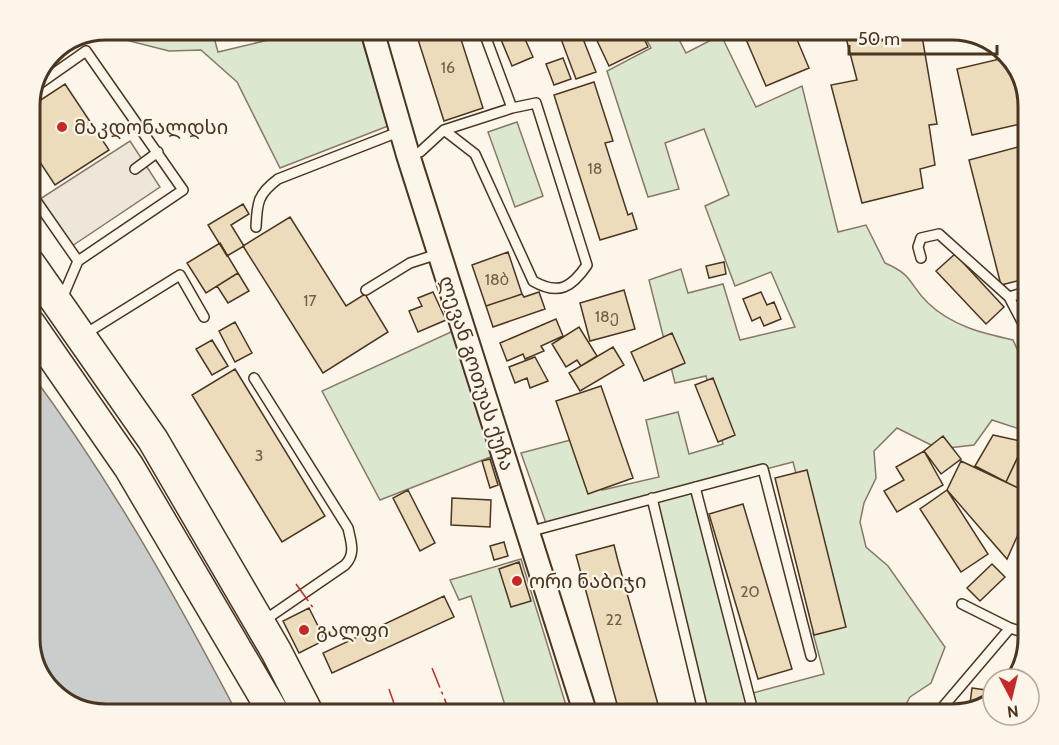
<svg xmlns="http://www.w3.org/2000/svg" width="1059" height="745" font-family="Cabin,'Noto Sans Georgian',sans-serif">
	<rect width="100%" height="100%" fill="#fbf6e9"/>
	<path fill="#dce7d0" stroke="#887966" stroke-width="1.5" fill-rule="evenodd" d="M107,30h105l6,22 92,-22h49l29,96 -108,42 -43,-86 -36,-32 -32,1 -71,-18z
		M641,30h33l12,23 35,-18 35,72 46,-21 36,146 28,-7 19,38c30,13 23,21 43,40 24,23 54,30 85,37l16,35v57l-37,-12 -18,25 -35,4 -42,-21 -23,23 2,27 -12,25 -4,19 6,25 22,19 57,81 -14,36 -21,14 -10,18h-196l-52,-217 -105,28 -26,-73 65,-17 16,54 57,-13 -13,-57 32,-8 11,42 34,-10 -17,-68 -31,7 -26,-103 32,-11 7,24 35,-9 17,56 55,-13 -24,-55 -36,14 -30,-80 24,-11 -25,-66 -39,14 14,46 -31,8 -41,-126 44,-23zM793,462l43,165 -23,6 11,41 -75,20 -54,-207z
		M517,122l26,74 -28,11 -27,-75z
		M453,331l40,125 -113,44 -58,-109z
		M521,559l48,156h-61l-37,-119 -12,4 -9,-20z"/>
	<path fill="#ede7d9" stroke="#887966" stroke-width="1.5" d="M130,141l30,46 -88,59 -32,-47z"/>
	<path fill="#c9cecd" stroke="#887966" stroke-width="1.5" d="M30,372c80,107 146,225 208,343h-131l-47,-16 -30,-56z"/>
	<path fill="#ecdcbc" stroke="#4a3520" stroke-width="1.5" d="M415,30h43l25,78 -39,13z
		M497,30h24l12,27 -21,9z
		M592,30h26l4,9 18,-9 8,17 -39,19z
		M742,30h51l16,38 -43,18z
		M844,30h77l16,94 -8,1 6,40 -15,4 3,19 -61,15 -31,-118 26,-5z
		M580,31l16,41 -20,7 -15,-40z
		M1008,57l13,16 8,34v15l-57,13 -15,-66z
		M563,58l8,21 -17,6 -8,-21z
		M594,82l19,59 -8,2 23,72 4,-2 5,16 -37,11 -46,-145z
		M65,84l44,66 -54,35 -25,-38v-40z
		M1022,146l7,27v105l-28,7 -32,-125z
		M243,204l6,10 -18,11 13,21 -17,10 -19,-31z
		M290,217l56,89 19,-12 23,38 -65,41 -80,-127z
		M220,243l18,30 -32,20 -19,-30z
		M508,252l14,42 -36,12 -14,-41z
		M955,254l49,53 -18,17 -50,-53z
		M724,262l2,12 -17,4 -3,-12z
		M238,273l11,18 -21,12 -11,-17z
		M624,290l11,39 -45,12 -10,-38z
		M433,292l13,28 -28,12 -9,-21 13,-5 -4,-8z
		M539,292l6,17 -52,18 -7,-21 36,-12 2,3z
		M761,292l6,13 7,-3 7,17 -17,7 -4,-9 -8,4 -9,-22z
		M556,319l7,17 -22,10 3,5 -19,8 -2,-5 -16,7 -7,-18z
		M235,322l17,31 -17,9 -16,-31z
		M579,327l18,29 -16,10 -4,-6 -11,7 -14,-23z
		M672,333l13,30 -41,18 -13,-29z
		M212,340l16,26 -16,9 -16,-26z
		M613,347l11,18 -44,26 -11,-18z
		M535,357l13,24 -18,7 -3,-10 -12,5 -6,-16z
		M235,369l90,147 -43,26 -90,-147z
		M713,378l22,57 -17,7 -23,-57z
		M601,386l32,92 -45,16 -32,-93z
		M1029,433v51l-9,5 -14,-7z
		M993,435l32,7 -19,40 -31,-16z
		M943,436l18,23 -20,15 -17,-23z
		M924,451l19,34 -46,27 -13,-21 20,-11 -8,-13z
		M490,459l8,26 -8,3 -8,-27z
		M961,461l68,32v17l-22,49 -60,-69z
		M807,470l39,157 -32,8 -39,-157z
		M408,490l27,53 -15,8 -27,-53z
		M947,490l41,64 -27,18 -41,-63z
		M452,498l39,2 -1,27 -39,-2z
		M743,504l49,165 -34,10 -49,-165z
		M1029,517v36l-9,-3z
		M504,542l4,14 -14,4 -4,-14z
		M614,545l4,16 43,154h-41l-44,-160z
		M519,562l12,39 -20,6 -12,-38z
		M992,564l13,13 -25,24 -13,-13z
		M444,596l10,21 -122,56 -9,-20z
		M309,608l16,32 -26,13 -16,-32z
		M972,688l21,3v10l-7,6 -17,4z"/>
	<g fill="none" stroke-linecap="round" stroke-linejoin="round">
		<g stroke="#4a3520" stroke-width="12">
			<path id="service" d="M39,84l47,-33 97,139 -105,71
				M444,130l31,24 58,127c26,15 39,6 54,-16l-51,-162 -24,5
				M408,155l12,-3 24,-22 68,-22 -29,-78
				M135,169l23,-17
				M30,192l48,69 -17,40
				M256,227c1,-25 2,-33 22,-48l123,-48
				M921,258l-3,-11 3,-9 18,-4 70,63 20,38
				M366,290l44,-27 28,-9
				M1009,297l20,-6
				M85,334l95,-59 24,42
				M254,378l94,150c3,14 8,26 -3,37l-83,57
				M695,487l59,228
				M652,498l52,217
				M528,532l235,-63 48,187
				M962,604l48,24 19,6
				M942,708l68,-80"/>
		</g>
		<g stroke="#4a3520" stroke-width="26">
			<path id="tertiary" d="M372,30l36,125 178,560"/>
		</g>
		<g stroke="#4a3520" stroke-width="33">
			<path id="trunk" d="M30,264l123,176 123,211 33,64
				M30,324l99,143 146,248"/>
		</g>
		<use href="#service" stroke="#fbf6e9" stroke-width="9"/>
		<use href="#tertiary" stroke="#fbf6e9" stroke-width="22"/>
		<use href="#trunk" stroke="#fbf6e9" stroke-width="30"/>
		<path stroke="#c62828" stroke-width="1.5" stroke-dasharray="21 4.5 3 4.5" stroke-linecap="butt" d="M296,584l18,25
			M432,668l19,47
			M389,689l9,26"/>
	</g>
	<g fill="#c62828" stroke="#fbf6e9" stroke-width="2">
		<circle cx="62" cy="127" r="6"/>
		<circle cx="517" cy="581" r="6"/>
		<circle cx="304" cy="630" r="6"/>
	</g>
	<g text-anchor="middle" stroke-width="4.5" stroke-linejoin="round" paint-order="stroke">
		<g font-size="16" fill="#725f47">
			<text x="448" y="73">16</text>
			<text x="595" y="174">18</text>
			<text x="497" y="285">18ბ</text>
			<text x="310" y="306">17</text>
			<text x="607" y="322">18ე</text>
			<text x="259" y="461">3</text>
			<text x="750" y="597">20</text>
			<text x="614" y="625">22</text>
		</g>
		<g font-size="20" fill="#4a3520" stroke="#fbf6e9" text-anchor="start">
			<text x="74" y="134">მაკდონალდსი</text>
			<text x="529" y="588">ორი ნაბიჯი</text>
			<text x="316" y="637">გალფი</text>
		</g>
		<g font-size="20" fill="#4a3520" stroke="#fbf6e9">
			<text transform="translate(477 373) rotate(72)" y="7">ლევან გოთუას ქუჩა</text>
		</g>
	</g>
	<path d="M0 0H1059V745H0ZM106 40H952A66 66 0 0 1 1018 106V638A66 66 0 0 1 952 704H106A66 66 0 0 1 40 638V106A66 66 0 0 1 106 40Z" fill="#fbf6e9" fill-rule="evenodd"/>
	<path fill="none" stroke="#4a3520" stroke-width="3" d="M106 40H952A66 66 0 0 1 1018 106V638A66 66 0 0 1 952 704H106A66 66 0 0 1 40 638V106A66 66 0 0 1 106 40Z"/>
	<g transform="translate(1011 697) rotate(173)"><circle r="28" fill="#fbf6e9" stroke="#b4a999" stroke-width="1.5"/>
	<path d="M0-4.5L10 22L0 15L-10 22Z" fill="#c62828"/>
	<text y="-9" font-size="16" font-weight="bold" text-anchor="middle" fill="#4a3520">N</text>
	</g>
	<path d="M849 45v9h148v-9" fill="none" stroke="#4a3520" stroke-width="3"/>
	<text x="858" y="45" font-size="18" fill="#4a3520" stroke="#fbf6e9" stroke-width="4.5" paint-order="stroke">50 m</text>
</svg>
